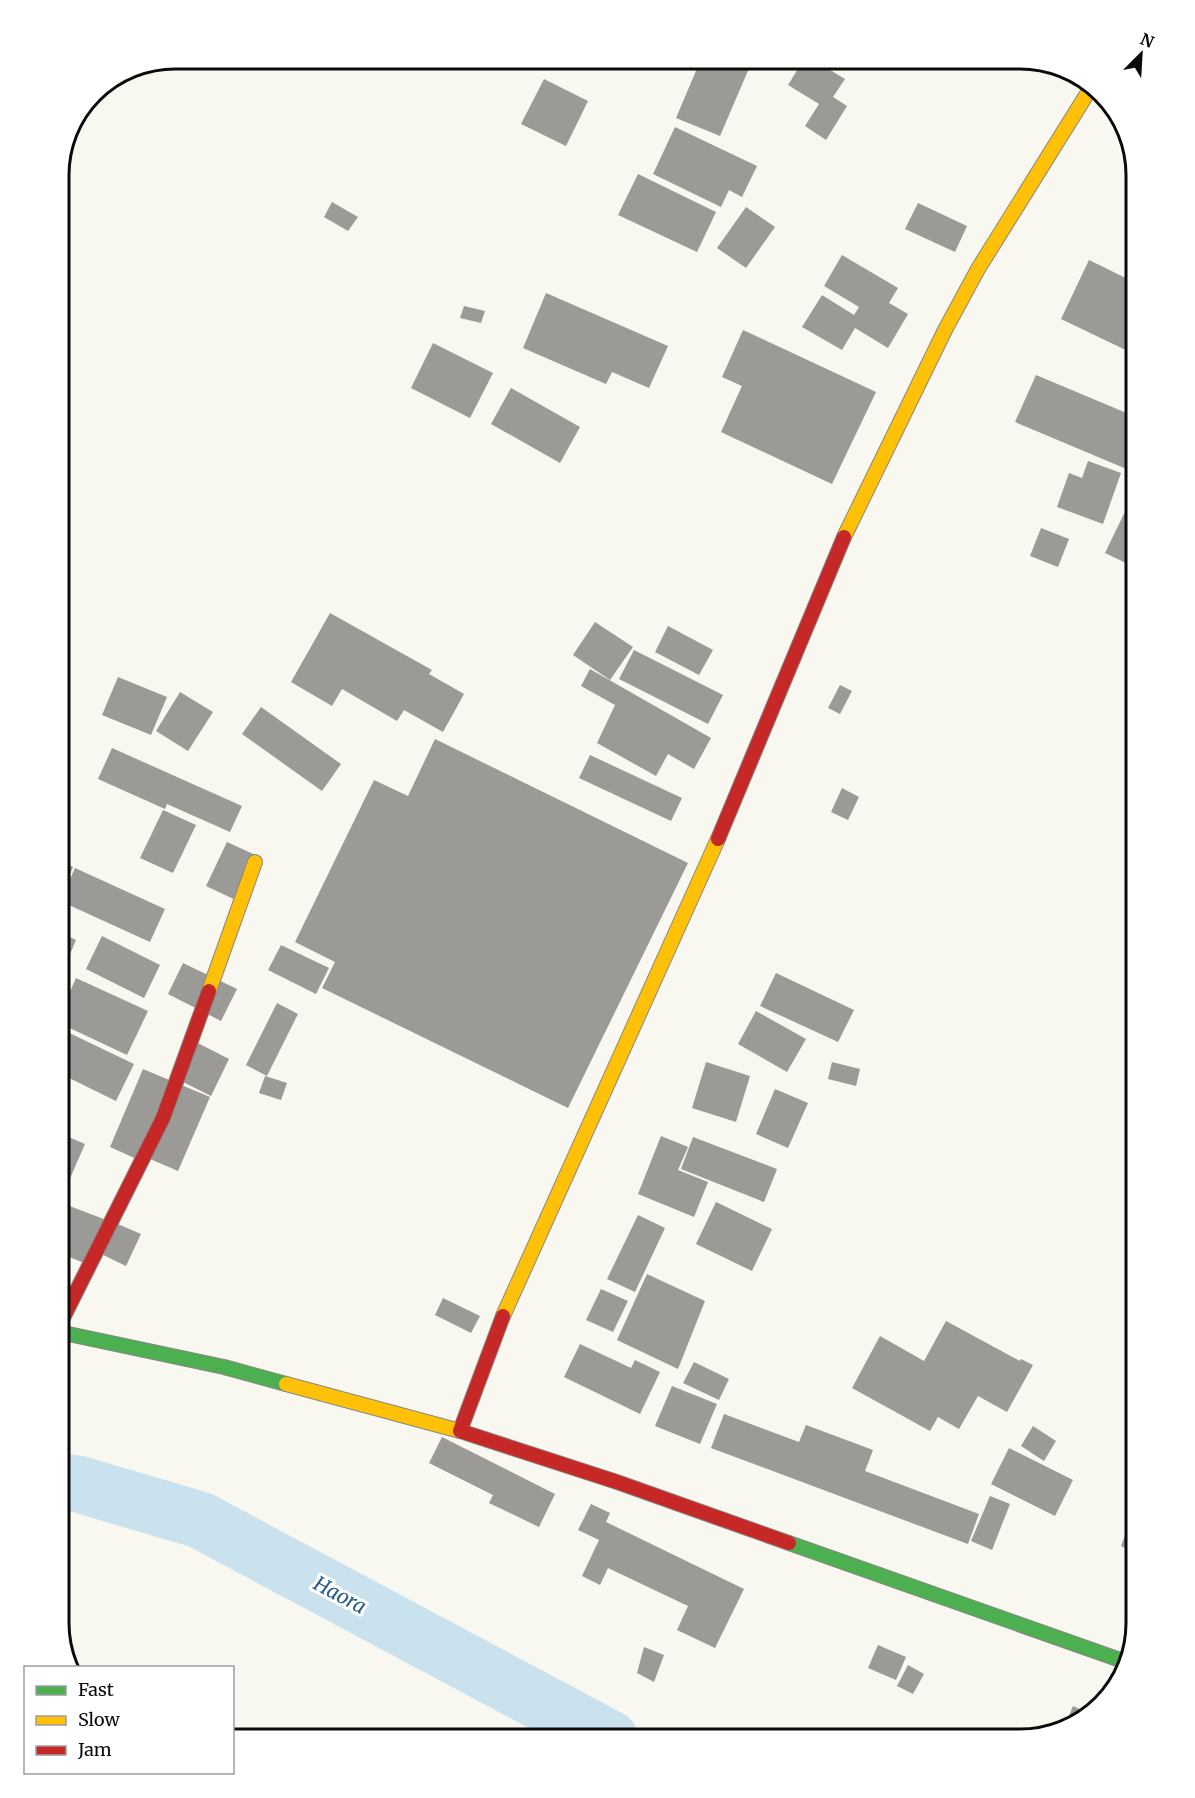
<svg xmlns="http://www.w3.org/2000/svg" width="1195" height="1798" font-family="Merriweather,serif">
	<rect width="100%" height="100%" fill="#f8f7f0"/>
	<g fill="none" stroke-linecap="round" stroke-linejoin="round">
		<path stroke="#cae1ee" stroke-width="57" d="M59,1482l19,2 122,36 410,219"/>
	</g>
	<path fill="#9b9a96" d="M701,59h52l-33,77 -44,-18z
		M804,59h8l33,20 -12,18 14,9 -21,34 -21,-14 14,-22 -31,-19z
		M544,79l44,22 -22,45 -45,-22z
		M675,127l82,39 -15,31 -13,-7 -8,17 -68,-33z
		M638,174l78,38 -19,40 -79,-37z
		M332,202l26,15 -10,14 -24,-14z
		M918,203l49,23 -12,26 -50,-23z
		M746,207l29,20 -29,41 -29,-20z
		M842,255l56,33 -9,15 19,11 -20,34 -33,-20 -13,22 -40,-23 20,-32 32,20 5,-8 -35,-21z
		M1089,260l47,23v72l-75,-36z
		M546,293l122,53 -19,42 -37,-16 -6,12 -83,-36z
		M464,306l21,5 -4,12 -21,-5z
		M743,330l133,62 -44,92 -111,-52 21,-46 -20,-9z
		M433,343l60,30 -23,45 -59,-30z
		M1036,375l100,42v56l-121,-51z
		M511,388l69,39 -20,36 -69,-39z
		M1088,461l33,12 -18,51 -46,-17 12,-34 13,5z
		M1136,489v59l-8,16 -23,-11z
		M1041,528l28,11 -11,28 -28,-11z
		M330,613l102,57 -3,4 35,20 -21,38 -39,-22 -7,11 -55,-32 -10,17 -41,-24z
		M595,622l38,25 -23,33 -37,-25z
		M668,626l45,24 -14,25 -44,-23z
		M634,650l89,45 -15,29 -89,-45z
		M590,669l121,69 -17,31 -26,-15 -12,22 -59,-33 18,-38 -34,-19z
		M118,677l49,20 -16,38 -49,-20z
		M840,685l12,6 -12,23 -12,-6z
		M180,692l33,20 -25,39 -32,-20z
		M261,707l80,57 -19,27 -80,-57z
		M435,739l253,124 -120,245 -246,-120 13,-26 -40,-20 79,-162 34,16z
		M112,748l130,58 -12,26 -63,-28 -2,5 -67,-30z
		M590,755l92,43 -11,23 -92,-43z
		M842,788l17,9 -11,23 -17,-8z
		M163,810l33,15 -23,48 -33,-15z
		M227,842l35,16 -20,45 -36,-17z
		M59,860l14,7 -14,32z
		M75,868l90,41 -15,33 -90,-41z
		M59,932l17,8 -17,40z
		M102,936l58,29 -16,33 -58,-29z
		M281,945l48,23 -13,26 -48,-24z
		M183,963l54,26 -16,32 -53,-27z
		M776,973l78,37 -16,32 -78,-36z
		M76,978l72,33 -21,44 -68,-32v-7z
		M277,1003l21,11 -31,62 -21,-11z
		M756,1011l50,28 -19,33 -49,-28z
		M59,1028l75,36 -18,37 -57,-28z
		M190,1039l39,20 -18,37 -40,-20z
		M706,1062l44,14 -14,46 -44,-14z
		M832,1062l28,7 -4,17 -28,-7z
		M143,1069l67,28 -32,74 -35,-15 -2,5 -31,-14z
		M265,1076l22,7 -6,17 -22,-7z
		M775,1089l33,14 -20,45 -32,-14z
		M59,1133l26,11 -17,39 -9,-4z
		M661,1136l27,11 -10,23 30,12 -14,35 -56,-23z
		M693,1137l84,32 -13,33 -83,-33z
		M59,1202l50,19 -17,45 -33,-13z
		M716,1202l56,27 -20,42 -56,-27z
		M638,1215l27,13 -30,64 -28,-13z
		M113,1222l28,12 -15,32 -27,-13z
		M647,1274l58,27 -27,68 -61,-29z
		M601,1289l27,12 -15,31 -27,-12z
		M443,1298l37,18 -9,17 -36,-18z
		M946,1321l74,40 1,-2 12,6 -26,47 -29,-16 -19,33 -21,-12 -8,14 -78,-43 28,-52 44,25z
		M580,1344l51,24 4,-8 25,12 -20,42 -76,-37z
		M694,1362l35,17 -10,21 -36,-17z
		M672,1386l45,18 -17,40 -45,-18z
		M724,1414l75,28 7,-17 67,25 -8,21 114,43 -11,30 -257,-96z
		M1033,1426l23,15 -12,20 -23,-15z
		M442,1437l113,57 -16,33 -50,-24 4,-8 -64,-32z
		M1009,1448l64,32 -18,36 -64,-32z
		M990,1496l20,8 -18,46 -21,-9z
		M591,1504l19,9 -4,9 138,67 -29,59 -38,-18 11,-24 -80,-38 -8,17 -18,-9 17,-36 -21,-10z
		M1136,1507v46l-15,-7z
		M878,1645l28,12 -10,23 -28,-12z
		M644,1647l20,8 -10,27 -17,-9z
		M908,1665l16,9 -11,20 -16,-8z
		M1073,1706l16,7 -11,11 -14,4z"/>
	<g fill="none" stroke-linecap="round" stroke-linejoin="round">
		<g stroke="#888885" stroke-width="16">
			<path id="fast" d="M59,1332l165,35 62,17
				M789,1543l337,119"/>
		</g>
		<g stroke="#888885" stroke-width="16">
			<path id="slow" d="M844,537l101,-207 33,-61 114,-183
				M209,991l46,-129
				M503,1316l215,-477
				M286,1384l174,47"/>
		</g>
		<g stroke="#888885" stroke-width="16">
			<path id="jam" d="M718,839l126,-302
				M503,1316l-43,115 157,51 172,61
				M59,1326l104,-208 46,-127"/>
		</g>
		<use href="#fast" stroke="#4caf50" stroke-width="14"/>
		<use href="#slow" stroke="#ffc107" stroke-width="14"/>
		<use href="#jam" stroke="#c62828" stroke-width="14"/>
	</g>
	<g text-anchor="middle" stroke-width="6" stroke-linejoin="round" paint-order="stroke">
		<g font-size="20" font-style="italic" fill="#255e8c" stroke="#fff">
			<text transform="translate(340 1595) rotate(28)" y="7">Haora</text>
		</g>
	</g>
	<path d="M0 0H1195V1798H0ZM175 69H1020A106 106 0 0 1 1126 175V1623A106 106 0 0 1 1020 1729H175A106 106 0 0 1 69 1623V175A106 106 0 0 1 175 69Z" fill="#fff" fill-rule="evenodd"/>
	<path fill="none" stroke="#0b0b0b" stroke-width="3" d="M175 69H1020A106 106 0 0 1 1126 175V1623A106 106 0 0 1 1020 1729H175A106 106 0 0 1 69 1623V175A106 106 0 0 1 175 69Z"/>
	<rect x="24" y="1666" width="210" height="108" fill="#ffffff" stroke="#9d9d9d" stroke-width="1.5"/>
	<rect x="36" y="1686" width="30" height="9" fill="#4caf50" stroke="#9d9d9d" stroke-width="1.5"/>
	<text x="78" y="1696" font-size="18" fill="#0b0b0b">Fast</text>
	<rect x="36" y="1716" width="30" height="9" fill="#ffc107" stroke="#9d9d9d" stroke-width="1.5"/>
	<text x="78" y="1726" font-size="18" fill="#0b0b0b">Slow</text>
	<rect x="36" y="1746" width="30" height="9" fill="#c62828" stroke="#9d9d9d" stroke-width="1.5"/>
	<text x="78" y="1756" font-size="18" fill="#0b0b0b">Jam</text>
	<g transform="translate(1141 54) rotate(24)" stroke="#ffffff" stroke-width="4.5" paint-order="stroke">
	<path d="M0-4.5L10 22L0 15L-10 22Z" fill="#0b0b0b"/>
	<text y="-9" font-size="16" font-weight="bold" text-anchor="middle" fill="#0b0b0b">N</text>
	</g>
</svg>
